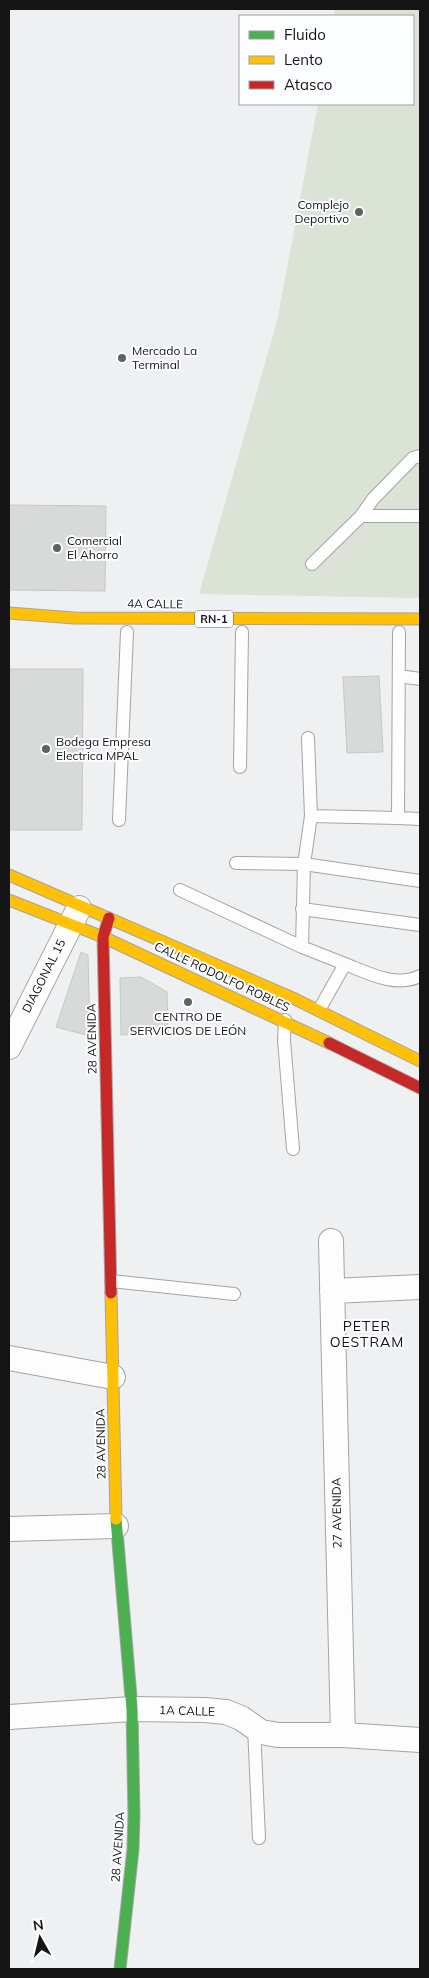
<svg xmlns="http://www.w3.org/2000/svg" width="429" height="1978" font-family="Mulish,sans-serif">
	<rect width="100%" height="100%" fill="#eff0f2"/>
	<path fill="#dbe3d6" d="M335,9h85v589l-221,-4 78,-273 41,-217h95v-88h-79z"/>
	<path fill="#d8d9d9" stroke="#c7c7c7" d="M9,505l97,1 -1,85 -96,-1z
		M9,669h74l-1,161h-73z
		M379,676l4,76 -36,1 -4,-76z
		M81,952l7,3 2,81 -34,-9z
		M141,977l26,15 1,41 -47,2 -1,-57z"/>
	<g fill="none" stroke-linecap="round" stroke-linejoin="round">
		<g stroke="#a3a4a5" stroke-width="14">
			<path id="lane" d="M361,516h59
				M312,564l49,-48 12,-17 40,-41 7,-2
				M399,632l-1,186 22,1
				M399,676l21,3
				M308,738l3,78 87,2
				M240,767l2,-135
				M311,816l-7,48 116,17
				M119,820l8,-188
				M236,863l68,1 -2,83
				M180,890l122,57 43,17
				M302,909l118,16
				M319,1010l26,-46c23,9 51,24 75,12
				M285,1020l-1,20 9,109
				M111,1281l123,13
				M254,1727l5,111"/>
		</g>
		<g stroke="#a3a4a5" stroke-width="26">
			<path id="street" d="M9,1047l70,-139
				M331,1241l12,494
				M332,1291l88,-4
				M9,1358l104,19
				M9,1529l107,-3
				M9,1717l123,-8 73,1 21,2 15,6 20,14 17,3h65l77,5"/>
		</g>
		<g stroke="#a3a4a5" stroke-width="13">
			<path id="fast" d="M116,1519l16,190 2,106 -1,34 -13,120"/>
		</g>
		<g stroke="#a3a4a5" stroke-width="13">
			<path id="slow" d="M9,613l65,5 346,1
				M9,875l286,124 125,62
				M9,900l94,37 226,106
				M111,1293l5,226"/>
		</g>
		<g stroke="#a3a4a5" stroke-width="13">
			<path id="jam" d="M109,918l-6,19 8,356
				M329,1043l91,45"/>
		</g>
		<use href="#lane" stroke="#fdfdfd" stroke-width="12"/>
		<use href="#street" stroke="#fdfdfd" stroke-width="24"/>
		<use href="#fast" stroke="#4caf50" stroke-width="11"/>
		<use href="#slow" stroke="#ffc107" stroke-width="11"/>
		<use href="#jam" stroke="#c62828" stroke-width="11"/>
	</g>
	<g fill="#616263" stroke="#fcfdff" stroke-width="2">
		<circle cx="359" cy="212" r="5"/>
		<circle cx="122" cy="358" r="5"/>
		<circle cx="57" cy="548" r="5"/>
		<circle cx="46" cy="749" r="5"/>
		<circle cx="188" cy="1002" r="5"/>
	</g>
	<g text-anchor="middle" stroke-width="4" stroke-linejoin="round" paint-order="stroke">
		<rect fill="#fcfdff" stroke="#5a5b5c" stroke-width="1" x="195" y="610.5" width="38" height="17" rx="4"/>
		<g font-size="11" font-weight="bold" fill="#151516">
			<text x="214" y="623">RN-1</text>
		</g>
		<g font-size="12" fill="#151516" stroke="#fcfdff" text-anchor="start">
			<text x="349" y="209" text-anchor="end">Complejo<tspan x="349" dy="14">Deportivo</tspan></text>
			<text x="132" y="355">Mercado La<tspan x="132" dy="14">Terminal</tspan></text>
			<text x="67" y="545">Comercial<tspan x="67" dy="14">El Ahorro</tspan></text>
			<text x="56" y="746">Bodega Empresa<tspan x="56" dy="14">Electrica MPAL</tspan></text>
			<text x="188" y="1021" text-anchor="middle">CENTRO DE<tspan x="188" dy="14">SERVICIOS DE LEÓN</tspan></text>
		</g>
		<g font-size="12" fill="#151516" stroke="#fcfdff">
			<text transform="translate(155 604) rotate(1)" y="4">4A CALLE</text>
			<text transform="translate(44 976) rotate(-63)" y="4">DIAGONAL 15</text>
			<text transform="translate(222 977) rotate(25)" y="4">CALLE RODOLFO ROBLES</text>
			<text transform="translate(92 1039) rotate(-91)" y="4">28 AVENIDA</text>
			<text transform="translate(101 1444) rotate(-91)" y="4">28 AVENIDA</text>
			<text transform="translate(337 1513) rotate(-91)" y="4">27 AVENIDA</text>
			<text transform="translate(187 1711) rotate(2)" y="4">1A CALLE</text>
			<text transform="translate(118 1847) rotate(-86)" y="4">28 AVENIDA</text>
		</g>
		<g font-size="14" letter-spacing="1" fill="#151516" stroke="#fcfdff">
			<text x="367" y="1331">PETER<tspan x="367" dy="16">OESTRAM</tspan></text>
		</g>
	</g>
	<rect width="429" height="1978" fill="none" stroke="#151516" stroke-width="20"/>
	<rect x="239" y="15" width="175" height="90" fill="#fcfdff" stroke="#a0a0a2"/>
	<rect x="249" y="31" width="25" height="8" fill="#4caf50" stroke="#a0a0a2"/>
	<text x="284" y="40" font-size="15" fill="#151516">Fluido</text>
	<rect x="249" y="56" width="25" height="8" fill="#ffc107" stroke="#a0a0a2"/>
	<text x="284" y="65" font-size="15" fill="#151516">Lento</text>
	<rect x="249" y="81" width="25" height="8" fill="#c62828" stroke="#a0a0a2"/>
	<text x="284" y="90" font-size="15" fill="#151516">Atasco</text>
	<g transform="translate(40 1938) rotate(352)" stroke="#fcfdff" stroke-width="4" paint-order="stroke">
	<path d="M0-4L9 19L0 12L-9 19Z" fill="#151516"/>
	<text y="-8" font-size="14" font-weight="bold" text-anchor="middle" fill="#151516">N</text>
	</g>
</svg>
